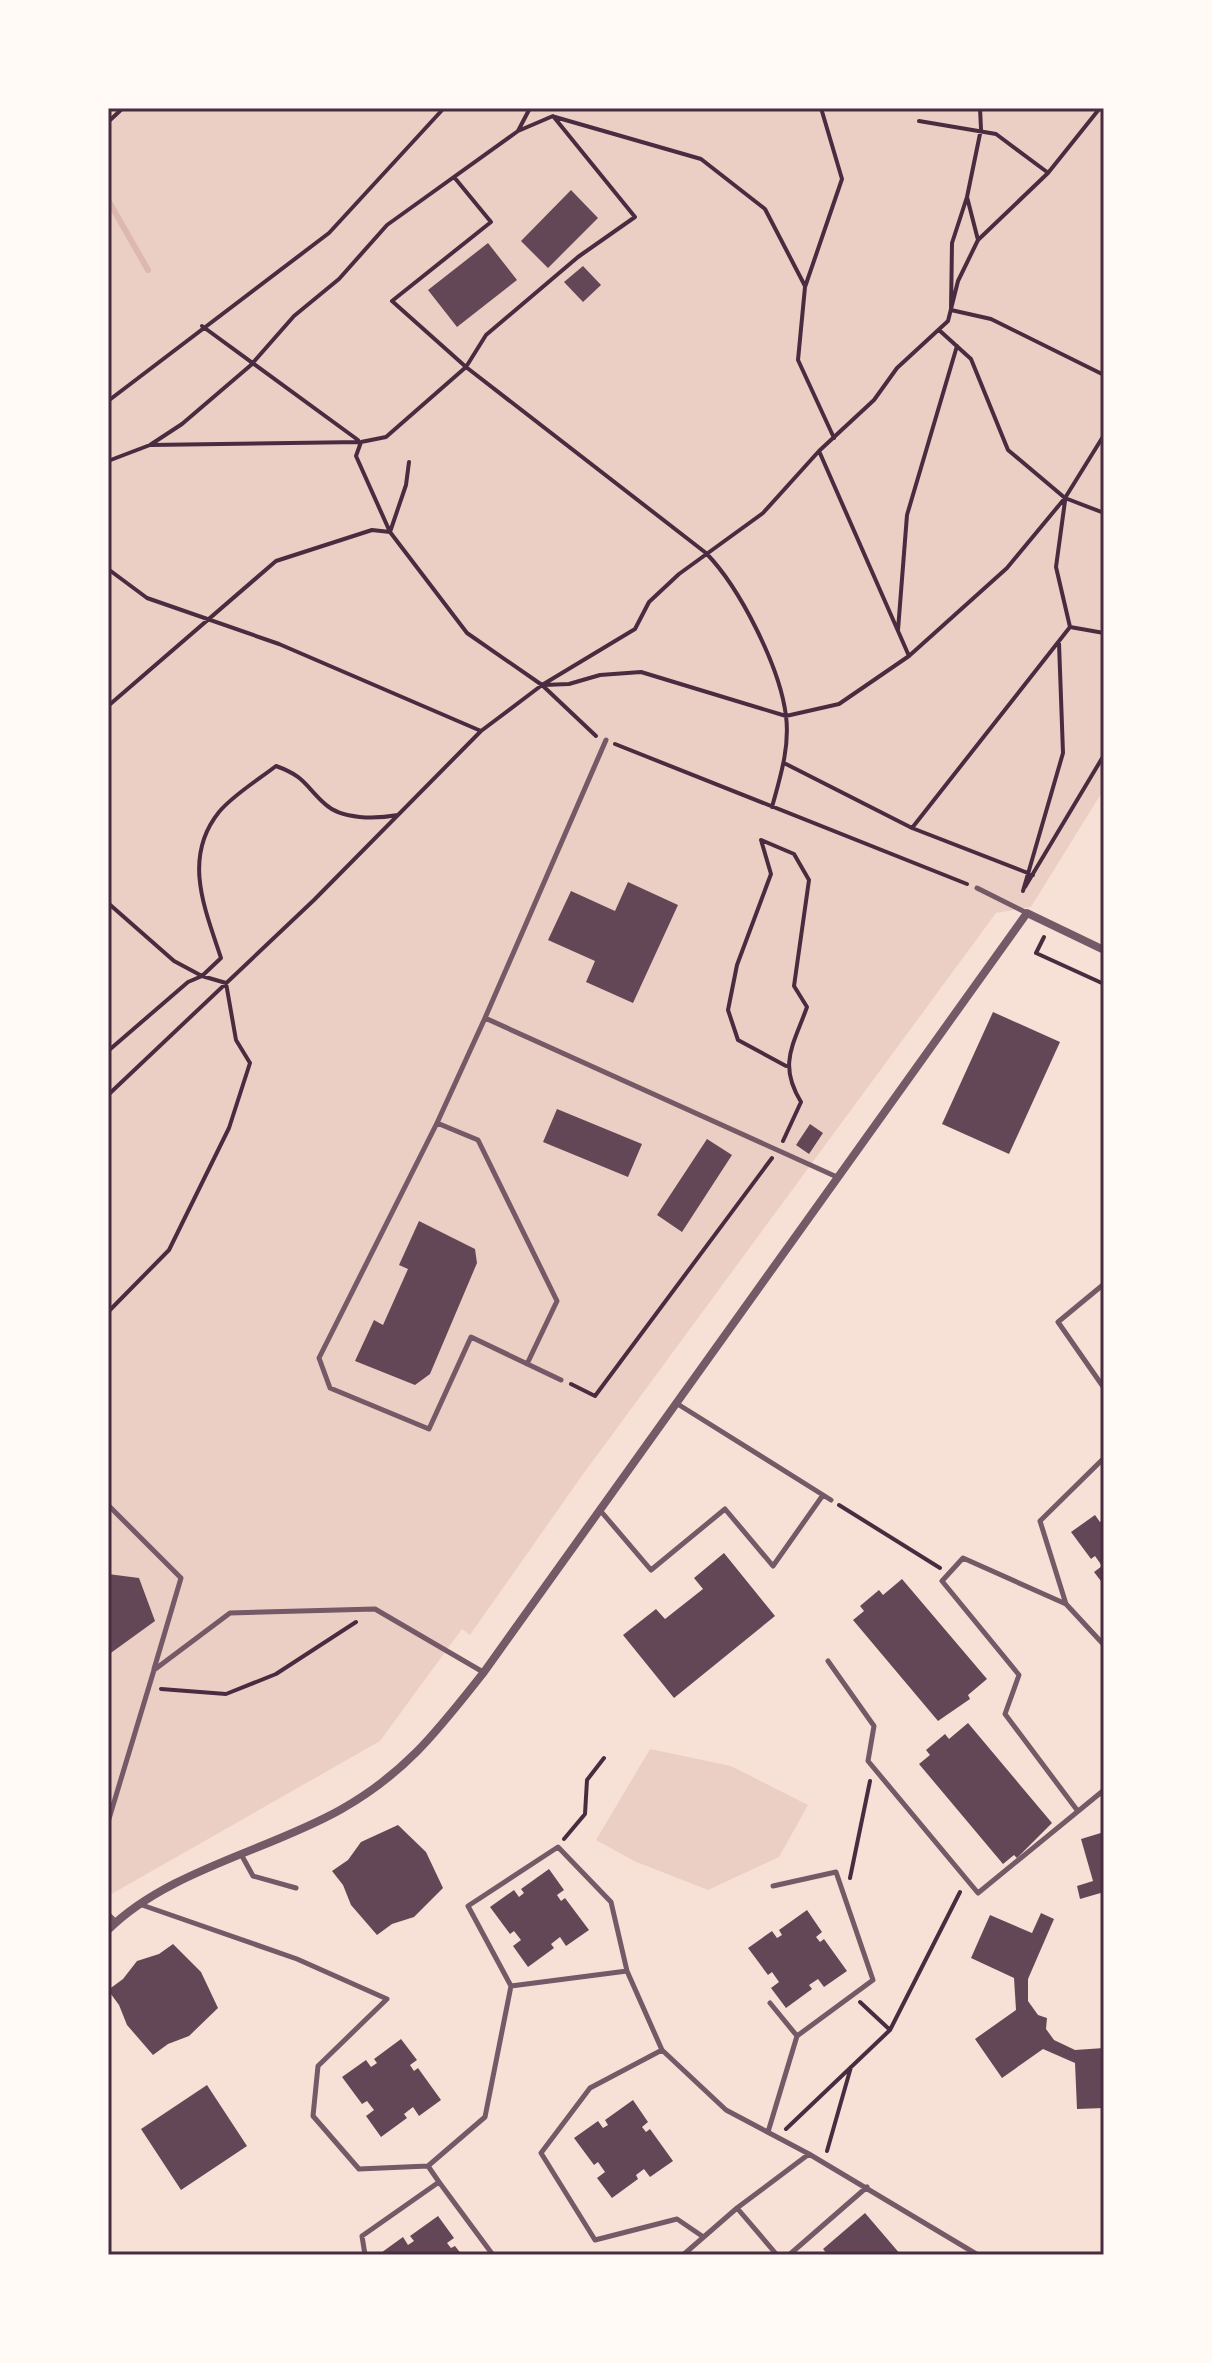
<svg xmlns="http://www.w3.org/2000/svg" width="1212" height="2363" font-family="'Golos Text',sans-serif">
	<rect width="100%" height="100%" fill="#f7e1d7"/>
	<path fill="#ebcfc5" d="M108,108h996v681l-73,118 -35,6 -415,564 -111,158 -8,-6 -82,112 -272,155z
		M650,1749l81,17 77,39 -29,52 -71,33 -74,-29 -38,-21z"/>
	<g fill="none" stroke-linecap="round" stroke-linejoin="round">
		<path stroke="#dcb8b0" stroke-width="6" d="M108,200l40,70"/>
	</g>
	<path fill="#644757" d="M571,190l27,28 -50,50 -27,-27z
		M488,243l29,37 -60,47 -29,-37z
		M583,266l18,19 -18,17 -19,-20z
		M628,882l50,23 -45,98 -47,-21 9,-21 -47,-21 23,-49 44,20z
		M993,1012l67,30 -51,112 -67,-30z
		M557,1109l85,35 -14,33 -85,-35z
		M810,1124l13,9 -14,21 -13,-9z
		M707,1139l25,16 -50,77 -25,-17z
		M419,1221l56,28 2,14 -47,111 -15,11 -60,-24 19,-41 9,5 25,-56 -9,-4z
		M1095,1515l5,7 4,-3v66l-10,-13 8,-6 -7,-10 -4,3 -20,-27z
		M724,1553l51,63 -101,82 -51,-63 33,-26 9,10 38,-30 -9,-11z
		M108,1574l31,4 16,43 -47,34z
		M902,1579l85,100 -19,16 2,4 -32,22 -85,-101 11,-9 -4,-5 19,-16 4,5z
		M968,1723l84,100 -35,35 -3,-3 -11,9 -84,-100 11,-9 -4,-5 19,-16 4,5z
		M398,1825l28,27 17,36 -29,29 -22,7 -15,11 -26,-30 -8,-20 -11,-14 16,-11 13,-18z
		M1104,1832v60l-24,7 -3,-13 16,-5 -12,-42z
		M549,1869l15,21 -7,5 4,6 4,-3 24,32 -23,16 -6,-9 -9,7 3,4 -26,19 -15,-21 8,-6 -7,-9 -4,3 -20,-27 24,-17 5,7 5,-4 -3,-4z
		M807,1910l15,22 -6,5 4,5 4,-3 23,32 -23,16 -6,-8 -9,6 3,4 -26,19 -15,-20 8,-6 -7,-10 -4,3 -20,-27 24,-17 5,7 5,-3 -3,-5z
		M1041,1913l13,6 -26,60v22l10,14 9,3 -1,11 8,11 21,10 29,-2v60l-27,1 -2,-46 -32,-14 -41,29 -27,-39 41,-29 -2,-32 -43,-20 19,-43 42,18z
		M173,1944l28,28 17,36 -29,28 -21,8 -15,11 -26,-30 -8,-20 -11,-15 15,-11 14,-18 22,-7z
		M401,2039l16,21 -7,5 4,6 4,-3 23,32 -22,16 -6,-9 -9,7 3,4 -26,19 -15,-21 8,-6 -7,-9 -5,3 -20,-27 24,-17 5,7 6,-4 -3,-4z
		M207,2085l40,61 -66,44 -40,-61z
		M633,2100l15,22 -6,5 4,5 4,-3 23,32 -23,16 -6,-8 -8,6 2,4 -26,19 -15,-20 8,-6 -7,-10 -4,3 -20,-27 24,-17 5,7 5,-3 -3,-5z
		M865,2213l36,42h-73l-5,-6z
		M438,2216l16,22 -7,5 4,5 4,-2 7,9h-84l25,-18 5,8 6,-4 -4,-5z"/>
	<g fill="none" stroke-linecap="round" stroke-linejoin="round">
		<path stroke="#4a2c40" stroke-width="4" d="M821,108l21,71 -37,108 -7,73 36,78
			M555,117l146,42 64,50 40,77
			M919,121l77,13 51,38
			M108,122l15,-14
			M454,177l37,45 -99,79 74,66 20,-32 92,-78 57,-40 -82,-101 -35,15
			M967,197l-15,46 -1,67 40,9 113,56
			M978,240l-11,-43 14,-68 -1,-21
			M202,326l156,114
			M939,330l32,29 37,91 57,48 39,15
			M108,401l221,-168 115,-125
			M361,442l-5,14 34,76 77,101 75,52 54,51
			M150,445l211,-3 25,-5 80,-70 240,186c34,35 74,114 80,163 4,31 -6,62 -14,91
			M819,451l90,205
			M108,461l42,-16 32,-21 69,-59 43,-49 45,-37 48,-54 131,-94 12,-23
			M1065,501l-9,66 14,60 34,6
			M108,569l39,29 132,46 202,87
			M898,630l9,-115 50,-169
			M544,685l25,-1 31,-9 41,-3 145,44 53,-12 70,-48 98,-88 58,-70 39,-63
			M108,706l168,-145 96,-31 18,2 16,-47 3,-23
			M615,744l352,140
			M784,763l128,65 121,47
			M912,828l158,-201
			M761,840l33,14 15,26 -15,106 13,21c-14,39 -29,57 -6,95l-18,39
			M761,840l10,34 -34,91 -9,45 10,30 48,26
			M1025,887l79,-132
			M1023,891l40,-138 -4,-110
			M108,903l66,58 28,15 19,-18c-16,-49 -39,-100 -2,-146 14,-17 39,-32 57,-46 30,11 28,19 49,38 17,16 51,15 73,11
			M1044,937l-8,16 68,31
			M108,1051l80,-69 14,-6 24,7 10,57 14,23 -21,65 -60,122 -61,62
			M108,1095l206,-195 167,-169 61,-46 93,-56 14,-27 30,-28 84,-61 56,-62 55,-51 23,-32 51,-47 10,-40 20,-41 70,-67 52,-65
			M571,1384l24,12 177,-238
			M839,1505l101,63
			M161,1689l65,5 50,-20 80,-52
			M564,1839l21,-25 2,-34 17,-22
			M850,1878l20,-97
			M860,2002l29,27
			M786,2129l104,-99 70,-138
			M827,2151l24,-84
			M108,2254l3,1"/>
		<path stroke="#755966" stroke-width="5" d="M606,740l-121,278 352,159
			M977,888l50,25
			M437,1123l48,-105
			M1104,1284l-46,38 46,66
			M527,1364l30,-63 -79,-161 -41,-17 -118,235 11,30 99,41 42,-92 90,43
			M676,1403l155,97
			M1104,1458l-64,63 26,83 38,41
			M108,1505l73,73 -27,91
			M599,1509l52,61 74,-61 48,57 50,-71
			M1066,1604l-103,-46 -21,23 77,94 -14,39 72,96
			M828,1661l46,65 -6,35 110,132 126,-103
			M108,1822l46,-152 76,-57 145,-4 108,63
			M242,1856l11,20 43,12
			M142,1905l155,54 90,40 -69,67 -5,50 46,53 69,-3 57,-49 26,-131 116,-15 35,79 64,60 83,44 169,101
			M108,1914l8,8
			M511,1986l-43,-80 90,-59 53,55 16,69
			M770,2003l27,33
			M662,2050l-72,38 -49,65 54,87 82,-21 25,17
			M768,2132l29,-96 76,-56 -37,-108 -63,14
			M428,2166l11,16
			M737,2208l40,47
			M365,2255l-3,-19 77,-54 54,73
			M683,2255l54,-47 72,-54
			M789,2255l78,-68"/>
		<path stroke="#755966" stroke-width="8" d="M108,1930c59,-59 159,-79 232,-120 66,-37 98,-80 144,-138l543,-759 77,37"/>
	</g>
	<rect width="1212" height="2363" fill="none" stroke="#fffaf5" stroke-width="220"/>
	<rect x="110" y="110" width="992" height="2143" fill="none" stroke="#4a2c40" stroke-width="3"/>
</svg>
